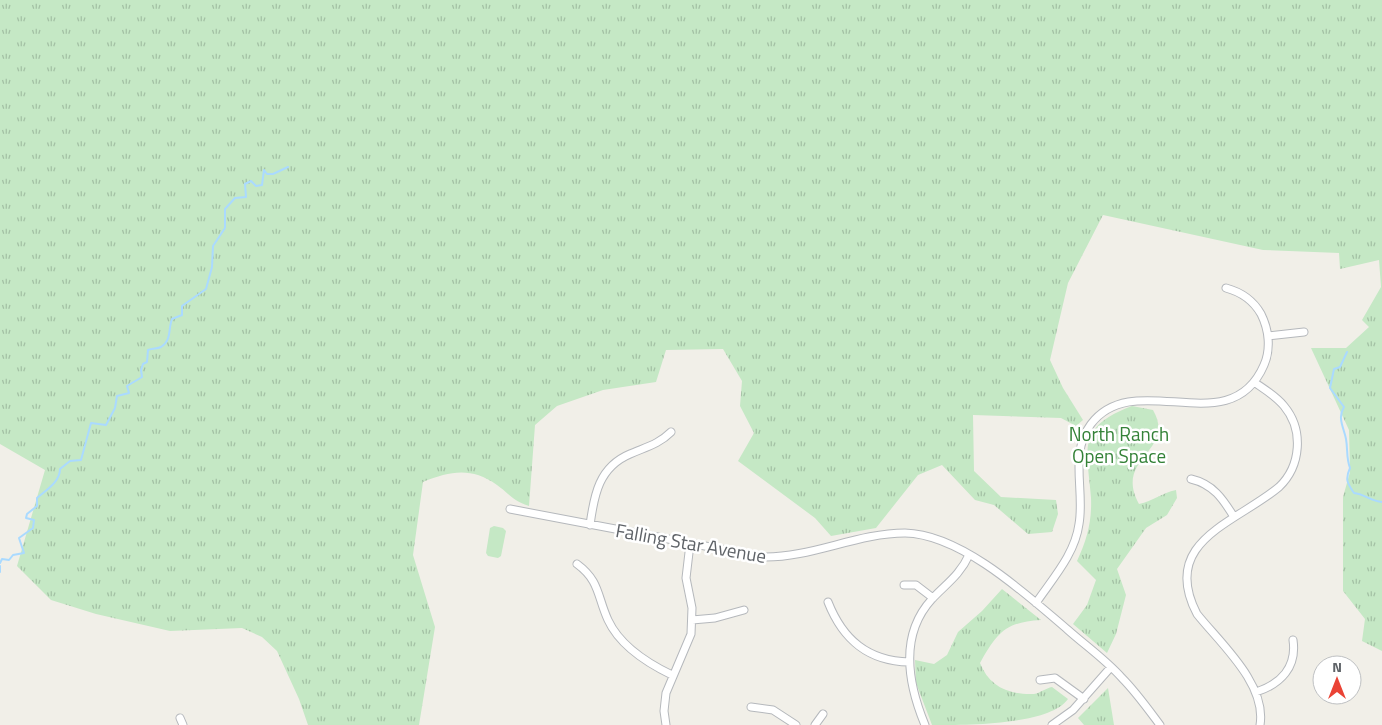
<svg xmlns="http://www.w3.org/2000/svg" width="1382" height="725" font-family="'Titillium Web',sans-serif">
	<defs>
		<pattern id="grass-tufts" width="24" height="20" patternUnits="userSpaceOnUse" patternTransform="scale(1.25)"><rect width="24" height="20" fill="#c5e8c5"/><path d="M3 7l-1-3M5 7V3M7 7l1-3M15 17l-1-3M17 17v-4M19 17l1-3" fill="none" stroke="#a3c0a4"/></pattern>
	</defs>
	<rect width="100%" height="100%" fill="#f1efe8"/>
	<path fill="url(#grass-tufts)" d="M0,0h1382v651l-20,-10 3,-22 -22,-28v-94l7,-25 -1,-42 -38,-82h35l23,-21 -7,-7 19,-33 -2,-27 -39,9 -1,-16 -76,-3 -160,-35 -35,68 -18,77 13,28 20,32 -7,6 -15,-8 -88,-3 1,56 27,26 55,3 2,14 -6,18 -24,2 -34,-29 -19,-5 -33,-35 -24,10 -42,53 -45,8 -16,-18 -77,-57 16,-28 -14,-27 2,-25 -19,-32 -57,1 -10,32 -53,8 -46,16 -22,19 -6,81c-19,-7 -18,-11 -32,-21 -26,-18 -46,-14 -74,-3l-10,73 22,72 -16,98h-111l-9,-26 -22,-48 -15,-14 -20,-9 -72,3 -74,-17 -45,-14 -34,-34 28,-96 -45,-26z
		M1132,406l21,4c24,42 -40,47 -14,94 14,-3 23,-11 37,-14l1,8 -10,17 -21,13 -29,41 9,26 -10,39 -9,19 -34,-29 14,-19 9,-25 -19,-19c10,-21 15,-40 14,-63 -4,-50 -15,-71 41,-92z
		M1002,589l39,31c-36,2 -44,13 -61,43 9,23 28,32 54,31 6,-1 12,-6 18,-7l16,12c-18,26 -100,26 -136,26l-16,-42 -1,-23 19,4 13,-9 11,-23 24,-21z
		M1108,688l6,37h-30l-6,-7z"/>
	<path fill="#c5e8c5" d="M494,526l9,2 3,3 -5,25 -3,2 -10,-2 -2,-3 4,-25z"/>
	<g fill="none" stroke-linecap="round" stroke-linejoin="round">
		<path stroke="#aadaff" stroke-width="2" d="M1347,352l-7,15 -6,2 -4,19 14,19c-7,11 0,21 2,32 2,11 0,18 4,29 -5,11 -3,15 4,25 10,1 17,8 28,9
			M0,563l2,-4 7,1 4,-5 11,-2 -5,-15 14,-10 1,-8 -8,-2 1,-4 10,-8v-8c9,-8 23,-16 23,-29l10,-8 11,-1 10,-37 15,2 9,-17 2,-12 12,-3 -2,-7 15,-9 -1,-7 2,-6 4,-2 1,-12c5,-2 9,-1 13,-3 11,-7 7,-18 11,-28l10,-4v-9l24,-17 6,-22 1,-21 12,-18v-19l10,-11 11,-1 -1,-13 6,-3 5,5 6,-1 2,-15 3,4h6l15,-7
			M0,566v6"/>
		<g stroke="#b5b8bc" stroke-width="9">
			<path id="minor" d="M1268,336l36,-4
				M1254,382c10,7 22,14 30,24 20,24 17,60 -5,81 -43,36 -120,54 -82,127 23,29 70,70 63,111
				M1191,479c22,5 32,20 43,38
				M510,509l253,48c48,1 94,-24 142,-24 56,1 122,62 163,97 18,16 38,30 54,48 14,14 26,31 38,47
				M590,525c4,-30 9,-58 40,-71 16,-7 29,-10 41,-22
				M577,564c23,17 20,32 31,56 12,26 39,43 64,55
				M904,585h12l17,13
				M828,602c15,38 40,59 81,60
				M1036,603c17,-25 39,-49 43,-79 6,-33 -10,-71 12,-100 44,-58 139,20 173,-59 7,-16 5,-35 -3,-51 -8,-14 -20,-22 -35,-26
				M692,620l23,-2 29,-8
				M1040,680l15,-2 29,21
				M1256,692c25,-8 41,-25 37,-52
				M751,707l22,3 23,15
				M180,718l3,7
				M666,725l-2,-14 2,-18 25,-59 1,-26 -6,-30 4,-34
				M815,725l8,-11
				M925,725c-17,-41 -26,-90 7,-126 14,-15 28,-24 37,-44
				M1052,725l21,-15 38,-43"/>
		</g>
		<use href="#minor" stroke="#fff" stroke-width="7"/>
	</g>
	<g text-anchor="middle" stroke-width="5" stroke-linejoin="round" paint-order="stroke">
		<g font-size="19" fill="#348238" stroke="#fff">
			<text x="1119" y="441">North Ranch<tspan x="1119" dy="22">Open Space</tspan></text>
		</g>
		<g font-size="19" fill="#5f6368" stroke="#fff">
			<text transform="translate(691 543) rotate(10)" y="7">Falling Star Avenue</text>
		</g>
	</g>
	<g transform="translate(1337 680)"><circle r="24" fill="#ffffff" stroke="#bfc1c3"/>
	<path d="M0-4L9 19L0 12L-9 19Z" fill="#ea4335"/>
	<text y="-8" font-size="14" font-weight="bold" text-anchor="middle" fill="#5f6368">N</text>
	</g>
</svg>
